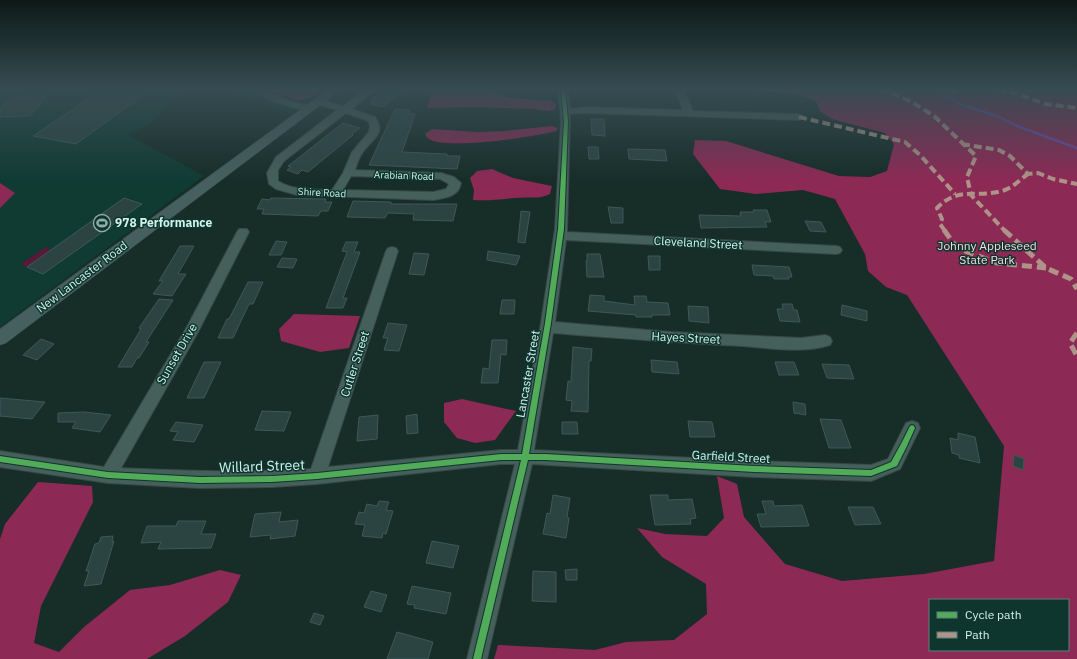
<svg xmlns="http://www.w3.org/2000/svg" width="1077" height="659" font-family="'IBM Plex Sans',sans-serif">
	<rect width="100%" height="100%" fill="#172d28"/>
	<path fill="#103b33" d="M0,88h186l-16,13 -8,13 -16,12 -18,9 76,41 -204,151z
		M225,88h99l-34,25z"/>
	<path fill="#5a1936" d="M46,247l5,3 -24,17 -6,-3z"/>
	<path fill="#8d2955" fill-rule="evenodd" d="M263,88h59c-6,8 -16,12 -25,12z
		M433,88h52l3,3 24,7 39,3 5,3 -1,5 -6,2 -16,-2 -56,-2 -50,1z
		M745,88h332v571h-583l4,-14 97,5 31,-8 48,-2 33,-26 -1,-30 -44,-27 -25,-29 28,6 42,2 17,-18 -7,-42 20,8 7,33 41,47 57,17 82,-7 70,-13 10,-115 -97,-151 -21,-8 -18,-16 -3,-17 -30,-55 -32,-9 -47,4 -36,-5 -27,-35 2,-14 31,1 113,35 31,1 17,-6 7,-27 -9,-11 -53,-14 -12,-8 -4,-10 -18,-7 -47,-4zM930,600h138v50h-138z
		M552,126l6,2 -2,3c-22,6 -110,19 -127,8 -2,-1 -3,-3 -4,-5l7,-5 47,3 25,-1z
		M492,169l21,9 39,8 -2,8c-12,6 -22,2 -35,4 -14,1 -27,3 -42,2l1,-10 -4,-12 7,-7z
		M0,183l15,10 -15,15z
		M294,314l66,2 -11,32 -29,4 -39,-11 -2,-12z
		M462,399l54,12 -21,29 -20,3 -18,-5 -13,-16v-19z
		M38,482l54,4 1,16 -52,104 -7,37 25,9 25,-25 46,-37 40,-5 50,-15 21,5 -13,27 -43,34 -38,23h-147v-120l5,-15z"/>
	<g fill="none" stroke-linecap="round" stroke-linejoin="round">
		<path stroke="#6d4aa9" stroke-width="2.5" d="M933,88l26,16 38,12 20,10 60,22"/>
	</g>
	<path fill="#2b4442" stroke="#3d5956" d="M104,88h26l19,3 -73,53 -43,-8z
		M386,88h20l-23,19 -13,-3 4,-3 -3,-1z
		M47,95l-17,21 -30,1v-8l11,-12z
		M395,109l15,1 -2,3 7,1 -13,38 45,2v2h13l-3,13 -88,-4z
		M591,119h13l1,17 -13,-1z
		M343,123l17,5 -8,6 1,1 -45,37 -6,-2 -4,4 -11,-4 4,-3 -3,-1z
		M588,147h10l1,12h-10z
		M628,149l37,1 2,11 -38,-2z
		M124,198l18,6 -99,70 -16,-7z
		M271,198l55,1 -1,3h7l-4,9h-7l-3,5 -56,-2 2,-5h-7l5,-10 8,1z
		M353,201l38,1v2h66l-4,17 -40,-1 1,-6 -26,-1 -3,5 -38,-1z
		M608,207l15,1v15h-12z
		M753,210h14l4,12h-6l2,5 -66,1 -2,-13 42,1 -1,-4h14z
		M521,211l9,1 -5,31 -7,-1z
		M805,221l16,1 5,10 -16,-1z
		M276,241l11,1 -6,13h-12z
		M346,242h12l-4,10h6l-17,46h4l-4,10h-17l21,-56 -5,-1z
		M180,246h14l-16,28h8l-14,22 -19,-2 10,-13h-4z
		M488,251l32,5 -4,9 -29,-5z
		M414,253l15,1 -5,21 -15,-1z
		M587,254h13l4,23h-17l-1,-16h1z
		M648,256h12v14h-11z
		M282,258l15,1 -4,9 -16,-1z
		M752,265l37,2 3,10h-4l1,2h-15l-1,-3 -19,-1z
		M248,282h15l-10,22h-4l-16,34h-15l9,-19h2z
		M590,295l14,1v5l31,4 -1,-9h12l1,6 21,1 2,12h-18v2h-16v-2l-48,-4z
		M159,299l14,1 -27,42h3l-10,16h-2l-5,9h-14l23,-38 -2,-1z
		M502,300h13l-1,14h-14z
		M782,304h10l2,6h3l3,12 -20,-1 -3,-12h6z
		M842,305l25,6v10l-26,-6z
		M688,306l20,1 1,16 -20,-2z
		M388,323l19,2 -8,26 -15,-1 4,-12h-5z
		M41,339l13,5 -17,16 -14,-5z
		M492,340h15l-1,15 -5,-1 -3,29h-17l2,-15 6,1z
		M573,347l19,2 -1,12h-2l-1,51 -17,-1 1,-10 -6,-1 2,-19 3,1z
		M651,360l26,2 2,12 -27,-2z
		M204,362h17l-17,36h-17z
		M775,362h19l5,13h-20z
		M822,364l27,1 5,14 -27,-1z
		M0,398l45,4 -13,17 -32,-3z
		M793,402l12,2 1,11 -12,-2z
		M262,411l29,1 -7,19 -29,-1z
		M84,412l27,3 -11,17 -28,-4 4,-6h-18v-9z
		M417,414l1,19 -11,1 -1,-18z
		M378,415l-1,24 -20,2 2,-24z
		M820,419l21,1 10,28h-22z
		M688,421l24,1 3,15h-25z
		M176,422l27,3 -9,17 -21,-2 5,-8 -8,-1z
		M562,422h15l1,12h-16z
		M958,433l17,4 5,26 -21,-5v-3l-7,-2 -2,-15 8,2z
		M1014,455l10,4 -1,11 -10,-4z
		M553,495l17,3 -3,19 2,1 -3,20 -23,-4 4,-21 3,1z
		M650,495h18v5l24,-1 4,19 -6,1 1,5 -36,1z
		M379,501l10,1 -3,8 7,1 -7,23 -3,-1 -1,5 -20,-2 3,-11 -10,-1 4,-12 5,1 3,-9 10,2z
		M762,501h11l1,5 28,-1 7,21 -48,1 -4,-13h9z
		M848,507h25l8,17 -26,1z
		M281,512l-2,10 19,-2 -3,16 -25,3 1,-4 -21,2 5,-23z
		M178,521h28l-5,13h15l-5,14 -53,1 3,-7 -20,1 6,-17h29z
		M113,536l-1,6 2,-1 -13,43 -17,2 5,-15h-3l9,-27 4,-1 2,-6z
		M432,541l27,5 -6,22 -27,-5z
		M577,569v11h-11l-1,-10z
		M533,571l23,1v30l-24,-1z
		M412,586l39,7 -5,21 -32,-6 1,-3 -8,-1z
		M371,591l16,4 -6,17 -17,-5z
		M314,613l10,3 -4,9 -10,-3z
		M397,632l36,10 -5,17h-41z"/>
	<g fill="none" stroke-linecap="round" stroke-linejoin="round">
		<g stroke="#364945" stroke-width="2">
			<path id="minor" d="M243,88h13l28,11 28,8 2,2 -5,3 -31,-9z
				M367,88h10l-25,21 23,8c12,17 -3,22 -12,35 -4,5 -6,12 -8,18l86,3 13,4 7,6c-2,14 -17,15 -28,17l-136,-5 -21,-6 -7,-5 -2,-11 9,-16 61,-47 -21,-6 -2,-2 2,-2 3,-1 24,7zM346,113l22,8 2,4 -1,7 -17,20 -9,21 -11,17c-18,-1 -38,1 -54,-9v-11l6,-9zM351,176l89,3 9,5 -3,5 -13,3 -90,-2z
				M558,88h10l2,21 15,-2 98,3 -9,-22h9l10,23 106,3 5,3 -5,3 -214,-7 -15,1 -3,118 269,14 4,1 2,3 -2,3 -4,1 -270,-14 -11,82 116,10 130,6 24,-3 5,2 2,4 -2,4c-28,9 -60,3 -88,1 -63,-3 -126,-8 -189,-13l-19,117 220,11 117,4 17,-6 18,-36 6,-2 6,2 2,5 -20,41 -29,12 -117,-4 -222,-13 -45,195h-20l48,-195h-14l-184,20 -45,3 -72,1 -92,-5 -108,-16v-16l104,16 84,-142 49,-93 2,-3h8l2,3 -51,100 -77,136c65,3 125,5 190,1l75,-218 2,-3 4,-1 4,1 2,3 -70,216 173,-17h17l23,-127 14,-94 6,-108z"/>
		</g>
		<g stroke="#364945" stroke-width="1">
			<path id="major" d="M330,88h13l-337,255 -6,2v-16z"/>
		</g>
		<use href="#minor" fill="#455f5a" fill-rule="evenodd"/>
		<use href="#major" fill="#46605f" fill-rule="evenodd"/>
		<path stroke="#af9288" stroke-width="4" stroke-dasharray="8 4" stroke-linecap="butt" d="M881,88l31,14 22,14 42,40 -9,21 4,18 34,36
			M949,88l7,4 6,-4
			M986,88l29,5 31,11 31,4
			M799,117l106,25 15,13 35,39
			M962,144l37,6 11,6 18,18 10,-1 15,6 24,5
			M945,231l-5,-7 2,-5 -5,-11c21,-22 40,-10 65,-17 11,-3 17,-11 26,-17"/>
		<path stroke="#af9288" stroke-width="5" stroke-dasharray="10 5" stroke-linecap="butt" d="M944,230l13,18 40,15 49,5
			M1004,230l42,38 25,11 6,10
			M1077,333l-7,10 7,13"/>
		<g stroke="#0e362e" stroke-width="2">
			<path id="cycleway" d="M561,88h4l3,33 -4,108 -13,94 -22,131h17l208,12 117,4 20,-8 11,-20 8,-16 2,-1 2,1 1,2 -8,18 -10,20 -26,10 -117,-4 -208,-12h-18l-47,199h-8l48,-199h-20l-184,19 -45,3 -72,1 -92,-5 -108,-16v-6l108,16 92,5 72,-1 45,-3 184,-19h21l23,-131 13,-94 6,-108z"/>
		</g>
		<use href="#cycleway" fill="#51ab58" fill-rule="evenodd"/>
	</g>
	<linearGradient id="sky" x2="0" y2="1"><stop stop-color="#0d1916"/><stop offset="0.49" stop-color="#364c53"/><stop offset="1" stop-color="#364c53" stop-opacity="0"/></linearGradient>
	<rect width="1077" height="181" fill="url(#sky)"/>
	<defs>
		<g id="stadium-ring" transform="scale(0.9)"><circle r="9.5" fill="#0e362e" stroke="#8faea6" stroke-width="1.5"/><path d="M0-5a6.5 5 0 1 0 0 10a6.5 5 0 1 0 0-10ZM-3.5-1.8h7v3.6h-7Z" fill="#8faea6"/></g>
	</defs>
	<g fill-rule="evenodd">
		<use href="#stadium-ring" x="102" y="223"/>
	</g>
	<g text-anchor="middle" stroke-width="3" stroke-linejoin="round" paint-order="stroke">
		<g font-size="10" fill="#d0f3ea" stroke="#0e362e">
			<text transform="translate(404 175) rotate(2)" y="4">Arabian Road</text>
			<text transform="translate(322 192) rotate(3)" y="4">Shire Road</text>
		</g>
		<g font-size="12" font-weight="bold" fill="#d0f3ea" stroke="#0e362e" text-anchor="start">
			<text x="115" y="227">978 Performance</text>
		</g>
		<g font-size="12" fill="#d0f3ea" stroke="#0e362e">
			<text transform="translate(698 243) rotate(3)" y="4">Cleveland Street</text>
			<text transform="translate(82 277) rotate(-37)" y="4">New Lancaster Road</text>
			<text transform="translate(686 338) rotate(3)" y="4">Hayes Street</text>
			<text transform="translate(177 354) rotate(-60)" y="4">Sunset Drive</text>
			<text transform="translate(355 364) rotate(-72)" y="4">Cutler Street</text>
			<text transform="translate(528 374) rotate(-80)" y="4">Lancaster Street</text>
			<text transform="translate(731 457) rotate(3)" y="4">Garfield Street</text>
		</g>
		<g font-size="12" fill="#f9d9e2" stroke="#0e362e">
			<text x="987" y="250">Johnny Appleseed<tspan x="987" dy="14">State Park</tspan></text>
		</g>
		<g font-size="14" fill="#d0f3ea" stroke="#0e362e">
			<text transform="translate(262 466) rotate(-2)" y="5">Willard Street</text>
		</g>
	</g>
	<rect x="929" y="599" width="140" height="52" fill="#0e362e" stroke="#5c8279"/>
	<rect x="937" y="612" width="20" height="6" fill="#51ab58" stroke="#5c8279"/>
	<text x="965" y="619" font-size="12" fill="#d0f3ea">Cycle path</text>
	<rect x="937" y="632" width="20" height="6" fill="#af9288" stroke="#5c8279"/>
	<text x="965" y="639" font-size="12" fill="#d0f3ea">Path</text>
</svg>
